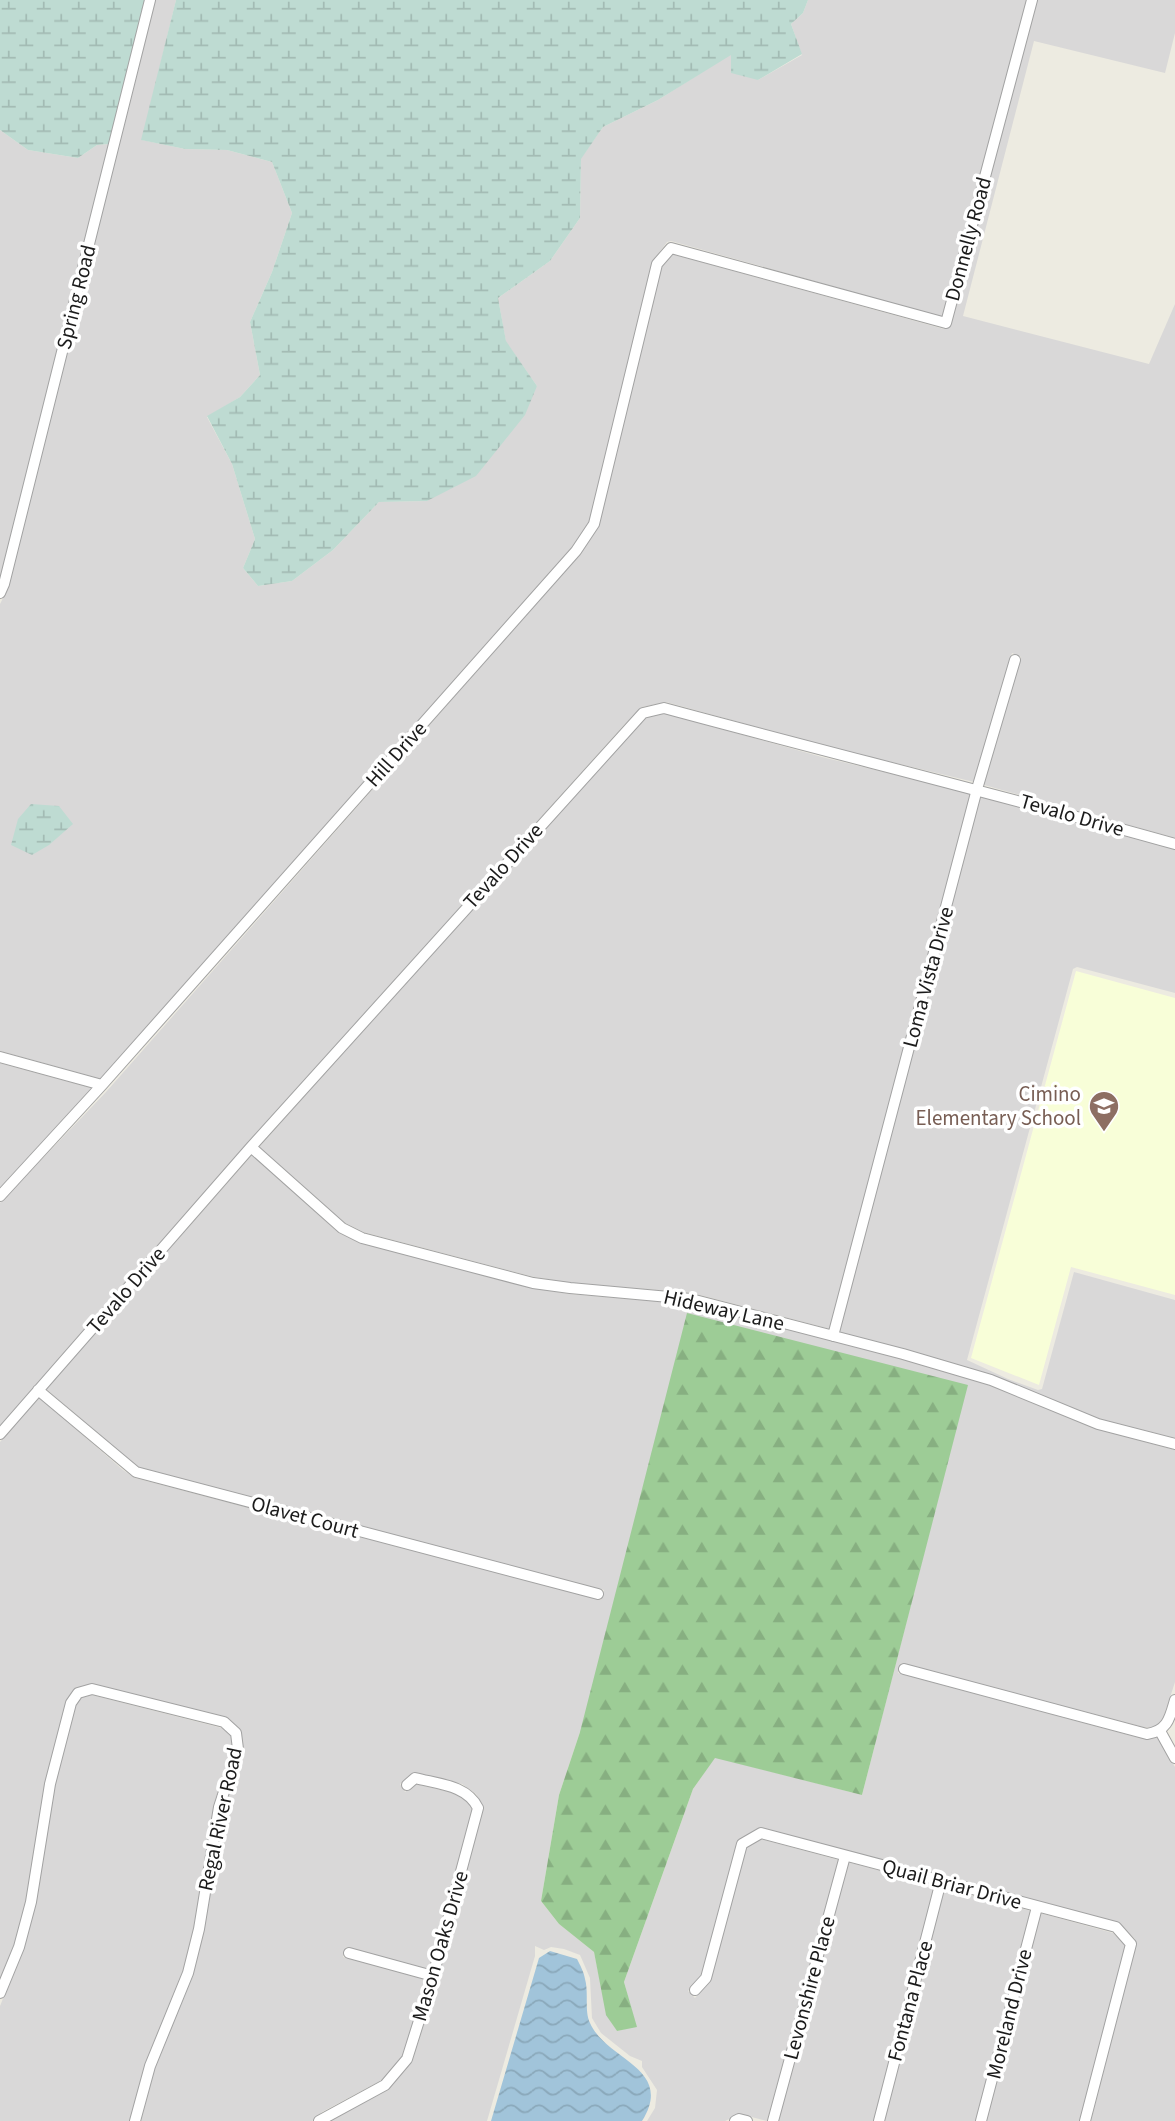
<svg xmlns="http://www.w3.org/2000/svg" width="1175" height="2121" font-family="'Source Sans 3',sans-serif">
	<defs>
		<pattern id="forest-firs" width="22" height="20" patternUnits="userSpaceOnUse" patternTransform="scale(1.75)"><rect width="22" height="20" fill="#9dcc96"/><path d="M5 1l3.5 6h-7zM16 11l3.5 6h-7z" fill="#87af81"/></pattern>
		<pattern id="wetland-marsh" width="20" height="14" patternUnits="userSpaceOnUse" patternTransform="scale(1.75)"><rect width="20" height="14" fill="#bedbd2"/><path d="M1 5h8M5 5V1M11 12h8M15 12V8" fill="none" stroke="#a3bbb4"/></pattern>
		<pattern id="water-waves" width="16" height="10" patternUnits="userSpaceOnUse" patternTransform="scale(1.75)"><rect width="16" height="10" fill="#a1c4da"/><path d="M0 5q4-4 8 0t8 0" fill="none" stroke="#8aa8ba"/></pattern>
	</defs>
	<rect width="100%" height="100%" fill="#edebe1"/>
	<path fill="#d9d8d8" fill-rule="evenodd" d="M155,0h21l-34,140 43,9 42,1 45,12 20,51 -20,59 -22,50 10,53 -20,22 -33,20 25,47 23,75 -12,29 15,18 34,-5 41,-31 46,-48 48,-1 110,-115 -31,-44 -8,-44 52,-37 30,-43 1,-60 22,-31 55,-27 73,-46 27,26 44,-25 -11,-31 12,-11 5,-13h219l-85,317 -271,-76 -4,1 -14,19 -63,261 -18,26 -471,531 -101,-28v-447l9,-18z
		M1037,0h138v33l-10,40 -131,-32 -71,275 186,48 26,-60v534l-191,-53 37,-128 -9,-4 -38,129 -149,-36 -159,-44 -24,5 -18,18 -373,415 -251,286v-223l106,-111 473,-537 19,-28 63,-260 11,-13 272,75 6,-4z
		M0,130l28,20 50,8 19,-13 12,-1 -109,436z
		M664,713l158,44 149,36 -141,536 -138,-36 -121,-10 -37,-6 -171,-45 -18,-9 -86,-76 371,-415 15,-14z
		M981,795l194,54v144l-98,-26 -4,2 -106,391 41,19 30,11 4,-1 32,-117 101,28v138l-75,-19 -108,-44 -153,-43z
		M0,1063l92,25 -92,100z
		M252,1155l87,78 21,10 172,45 38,6 120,10 211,55 88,26 108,44 78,21v232l-13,40 -9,6 -10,-1 -242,-64 -3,10 242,65 17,-1 18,30v354h-84l45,-176 -1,-6 -16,-16 -357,-95 -22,11 -38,136 -14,16 7,7 14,-16 37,-134 15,-9 78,21 -72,261 -27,-7 -15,7h-78l8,-13 2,-18 -15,-23v-6l-12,-5 -29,-23 -9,-15 -2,-40 -10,-23 -16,-6 -13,-2 -7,3 -9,-4v10l-48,165h-159l59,-31 25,-29 25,-78 46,-174 -7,-15 -14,-10 -45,-11 -17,11 5,8 11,-8 42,10 12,8 3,7 -43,161 -84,-23 -3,10 84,23 -24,76 -21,24 -60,32 -10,9h-171l14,-54 37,-92 32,-167 19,-60 -2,-16 -15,-15 -133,-33 -16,4 -51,212 -12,45 -14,34v-537l39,-45 84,73 12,8 466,122 3,-10 -466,-123 -92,-78zM967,1386l-105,409 -147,-38 -22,32 -69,193 12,44 -19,5 -10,-16 -13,-63 -35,-28 -18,-23 18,-106 21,-63z
		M92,1695l130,33 10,8 1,13 -19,57 -20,122 -11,44 -53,149h-130v-115l23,-57 13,-46 19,-119 21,-79 4,-7z
		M848,1862l87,23 -61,236h-96z
		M944,1888l87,23 -55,210h-92z
		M1040,1913l73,20 13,13 -46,175h-94z"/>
	<path fill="#f8fed8" d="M1076,971l99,27v297l-104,-28 -32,118 -68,-27z"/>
	<path fill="url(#forest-firs)" d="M687,1313l281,72 -106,410 -147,-37 -22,31 -69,193 13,45 -20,4 -11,-16 -12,-63 -35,-28 -18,-23 18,-106 21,-63z"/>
	<path fill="url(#wetland-marsh)" d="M0,0h145l-36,144 -12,1 -19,13 -50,-8 -28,-20z
		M176,0h632l-5,13 -12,11 11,30 -44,26 -27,-7v-18l-73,45 -55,27 -22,32 -1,59 -30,43 -52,37 8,43 31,45 -12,29 -49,61 -49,25 -48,1 -46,48 -41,31 -34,5 -15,-18 12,-29 -23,-75 -25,-48 33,-19 20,-22 -10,-53 22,-50 20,-59 -20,-51 -45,-12 -42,-1 -44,-9z
		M31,804l28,2 14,18 -24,21 -17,10 -21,-10 7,-26z"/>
	<path fill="url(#water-waves)" d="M550,1951l27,8c3,6 7,13 8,20 4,14 -1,31 5,44 17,38 85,45 52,98h-151l48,-163z"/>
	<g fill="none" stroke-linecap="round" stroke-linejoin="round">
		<g stroke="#a2a2a2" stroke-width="12">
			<path id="street" d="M0,593l4,-9 146,-584
				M0,1057l102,28
				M251,1147l91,81 20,10 171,45 37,5 121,11 212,55 88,26 107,44 77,20
				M0,1196l102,-111 474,-534 18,-27 63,-260 14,-16 275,75 86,-323
				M833,1336l144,-547 38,-129
				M38,1390l98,82 462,122
				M0,1434l251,-287 392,-434 21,-5c170,46 341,88 511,136
				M904,1669l243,65c21,-3 23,-17 28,-34
				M1160,1731l15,27
				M349,1953l84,23
				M695,1990l11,-12 36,-134 19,-11 355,94 15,17 -46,177
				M0,1993l19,-46 12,-45 19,-118 21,-81 7,-10 14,-4 132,33 12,11 2,16 -19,58 -20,122 -11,44 -38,93 -15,55
				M319,2121l66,-36 22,-26 26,-83 45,-168c-11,-23 -40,-24 -63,-30l-8,7
				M735,2121l4,-2 8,2
				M773,2121l72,-265
				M879,2121l62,-240
				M981,2121l56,-214"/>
		</g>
		<use href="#street" stroke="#fff" stroke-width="10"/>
	</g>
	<defs>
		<g id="school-pin" transform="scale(1.575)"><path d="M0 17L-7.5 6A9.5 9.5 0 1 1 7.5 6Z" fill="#8d6e63" stroke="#fff"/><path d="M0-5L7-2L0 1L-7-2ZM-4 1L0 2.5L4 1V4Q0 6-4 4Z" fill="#fff"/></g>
	</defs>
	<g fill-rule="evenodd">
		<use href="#school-pin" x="1104" y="1106"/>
	</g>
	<g text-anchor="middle" stroke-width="7" stroke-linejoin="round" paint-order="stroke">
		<g font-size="21" fill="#1b1b1b" stroke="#fff">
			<text transform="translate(968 239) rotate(-75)" y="7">Donnelly Road</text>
			<text transform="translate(76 297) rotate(-76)" y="7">Spring Road</text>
			<text transform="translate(396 754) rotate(-48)" y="7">Hill Drive</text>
			<text transform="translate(1072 815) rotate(16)" y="7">Tevalo Drive</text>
			<text transform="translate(503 866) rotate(-48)" y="7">Tevalo Drive</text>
			<text transform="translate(928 977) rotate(-75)" y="7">Loma Vista Drive</text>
			<text transform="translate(126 1290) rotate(-49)" y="7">Tevalo Drive</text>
			<text transform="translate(724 1310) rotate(13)" y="7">Hideway Lane</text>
			<text transform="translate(305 1517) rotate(15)" y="7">Olavet Court</text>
			<text transform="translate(220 1819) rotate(-78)" y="7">Regal River Road</text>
			<text transform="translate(952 1884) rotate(15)" y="7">Quail Briar Drive</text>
			<text transform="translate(440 1946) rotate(-74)" y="7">Mason Oaks Drive</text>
			<text transform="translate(809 1988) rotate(-75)" y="7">Levonshire Place</text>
			<text transform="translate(910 2001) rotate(-75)" y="7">Fontana Place</text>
			<text transform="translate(1009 2014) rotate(-76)" y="7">Moreland Drive</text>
		</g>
		<g font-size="21" fill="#785e54" stroke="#fff" text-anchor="end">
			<text x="1081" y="1101">Cimino<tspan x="1081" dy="24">Elementary School</tspan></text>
		</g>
	</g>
</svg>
